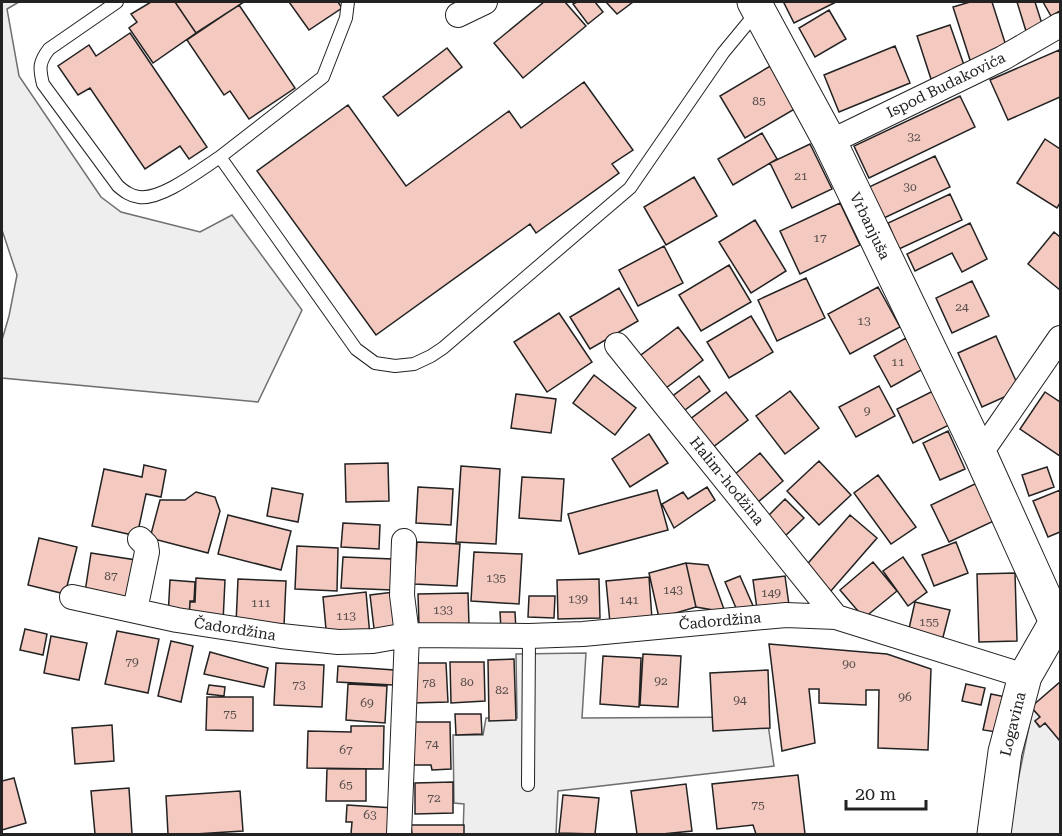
<svg xmlns="http://www.w3.org/2000/svg" width="1062" height="836" font-family="'Roboto Serif',serif">
	<rect width="100%" height="100%" fill="#fff"/>
	<path fill="#eee" stroke="#6f6f6f" stroke-width="1.5" d="M2,2h17l-12,7 12,67 82,121 20,15 79,20 32,-17 70,95 -44,92 -256,-24v-38l7,-24 8,-41 -15,-45z
		M586,653l-4,65 185,-1 7,49 -216,25 -2,43h-93l1,-30 -10,-1 -1,-68h30l3,-17h31l-1,-64z
		M1031,707l9,10 -5,4 4,6 6,-4 15,18v93h-53l25,-122z"/>
	<path fill="#f3c9c0" stroke="#222" stroke-width="1.5" d="M151,2h24l21,31 -43,30 -24,-35 8,-6 -6,-8z
		M175,2h69l-48,31z
		M289,2h49l4,6 -33,22z
		M544,2h21l21,24 -63,52 -29,-35z
		M577,2h18l8,10 -15,12 -15,-20z
		M606,2h27l-16,12z
		M786,2h50l-42,21 -10,-20z
		M970,2h22l16,50 -37,11 -18,-56z
		M1017,2h18l8,25 -17,4z
		M1043,2h17v9l-9,5z
		M239,5l56,83 -46,31 -19,-28 -6,4 -37,-55z
		M829,10l17,29 -31,18 -16,-29z
		M950,25l15,43 -34,11 -14,-43z
		M130,33l77,114 -18,12 -9,-13 -35,23 -55,-81 -12,7 -20,-29 31,-21 7,11z
		M895,46l15,37 -71,29 -15,-37z
		M447,48l15,19 -64,49 -15,-19z
		M1059,50l1,4v43l-52,23 -18,-40z
		M772,65l26,42 -53,31 -25,-42z
		M584,82l49,68 -21,14 7,9 -83,60 -6,-9 -154,111 -119,-164 91,-66 58,81 103,-75 12,17z
		M960,96l15,31 -106,51 -15,-32z
		M762,133l15,26 -44,26 -15,-26z
		M1045,139l15,10v54l-3,5 -40,-25z
		M810,144l22,45 -40,19 -22,-45z
		M935,156l15,31 -66,31 -15,-31z
		M694,177l23,39 -51,29 -22,-38z
		M950,194l12,26 -63,29 -11,-26z
		M840,203l20,42 -60,29 -20,-43z
		M755,220l31,51 -35,22 -32,-51z
		M970,223l17,36 -25,13 -10,-19 -37,18 -8,-17z
		M1054,232l6,5v53l-32,-26z
		M664,246l19,37 -45,23 -19,-36z
		M729,265l22,37 -50,29 -22,-36z
		M806,278l19,40 -48,23 -19,-41z
		M972,281l17,35 -37,17 -16,-35z
		M878,287l22,40 -50,27 -22,-40z
		M619,288l19,33 -48,28 -20,-32z
		M559,313l33,49 -45,30 -33,-50z
		M751,316l22,36 -44,26 -22,-36z
		M678,327l25,33 -41,31 -25,-33z
		M996,336l24,54 -38,17 -24,-54z
		M906,338l17,31 -32,18 -17,-31z
		M594,375l42,33 -21,27 -42,-32z
		M699,376l11,15 -29,22 -11,-15z
		M879,386l16,30 -39,21 -17,-30z
		M790,391l29,37 -34,26 -29,-38z
		M933,391l16,34 -36,18 -16,-34z
		M726,392l22,28 -40,31 -23,-28z
		M1045,392l15,10v54l-40,-27z
		M516,394l40,5 -5,34 -40,-5z
		M948,431l17,38 -25,11 -17,-37z
		M649,434l19,29 -38,24 -18,-28z
		M760,453l23,28 -32,27 -23,-28z
		M819,461l32,34 -32,30 -32,-34z
		M388,463l1,38 -43,1 -1,-38z
		M144,465l22,5 -5,27 -15,-3 -9,42 -45,-10 12,-57 38,8z
		M461,466l39,3 -4,75 -40,-2z
		M1047,467l7,20 -25,9 -7,-21z
		M878,475l38,52 -25,17 -37,-51z
		M522,477l42,2 -3,42 -42,-3z
		M981,481l17,38 -49,23 -18,-37z
		M418,487l35,2 -2,36 -35,-2z
		M707,487l8,13 -41,28 -12,-24 21,-12 5,7z
		M272,488l31,6 -5,28 -31,-6z
		M657,490l11,40 -89,24 -11,-40z
		M1060,490v42l-12,5 -15,-36z
		M196,492l19,5 5,14 -12,42 -58,-15 10,-38h25z
		M785,499l19,19 -21,20 -18,-19z
		M228,515l63,16 -10,39 -63,-16z
		M850,515l27,23 -47,54 -27,-23z
		M343,523l37,2 -1,24 -38,-2z
		M39,538l38,9 -12,47 -37,-9z
		M417,542l43,2 -3,42 -43,-2z
		M956,542l12,31 -34,13 -12,-31z
		M297,546l41,2 -1,43 -42,-2z
		M474,552l48,2 -3,50 -48,-3z
		M91,553l45,7 -5,39 -46,-7z
		M343,557l50,2 -1,31 -51,-2z
		M903,557l24,35 -19,14 -25,-35z
		M873,562l24,29 -33,27 -24,-28z
		M686,563l10,44 -37,11 -10,-45z
		M686,563l22,2 17,47 -29,-5z
		M1015,573l2,68 -38,1 -2,-68z
		M740,576l14,32 -15,7 -14,-33z
		M785,576l4,29 -32,4 -4,-29z
		M649,577l3,42 -42,4 -4,-42z
		M196,578l29,2 -2,42 -34,-1 1,-19h5z
		M238,579l48,2 -2,45 -48,-2z
		M599,579l1,39 -42,1 -1,-39z
		M170,580l25,2 -1,19h-4l-1,17 -21,-1z
		M366,592l4,44 -43,4 -4,-43z
		M394,592l5,42 -24,3 -5,-42z
		M468,593l1,32 -50,1 -1,-32z
		M529,596h26l-1,22 -26,-1z
		M915,602l35,8 -8,31 -34,-8z
		M500,612h15l1,18h-15z
		M25,629l22,5 -4,21 -23,-5z
		M117,631l42,8 -11,54 -43,-9z
		M51,636l36,7 -8,37 -35,-7z
		M171,641l22,5 -12,56 -23,-6z
		M769,644l118,10 44,15 -3,81 -50,-2 1,-58h-13v15l-47,-2v-14h-10l6,54 -33,8z
		M210,652l58,16 -4,19 -60,-13z
		M643,654l38,2 -3,51 -38,-2z
		M603,656l38,2 -2,49 -39,-3z
		M514,659l2,61 -27,1 -1,-61z
		M450,662h34l1,39 -34,2z
		M276,663l48,2 -2,42 -48,-2z
		M411,663h35l2,39 -35,1z
		M338,666l56,4 -1,15 -56,-3z
		M768,670l2,58 -57,3 -3,-58z
		M1060,682v59l-15,-18 -5,4 -5,-6 5,-4 -9,-10z
		M348,684l39,2 -2,37 -39,-3z
		M966,684l19,4 -4,17 -19,-4z
		M209,685l16,2 -1,9 -17,-2z
		M991,694l20,4 -8,35 -20,-3z
		M207,697h46v34l-47,-1z
		M455,714h26l1,20 -26,1z
		M413,722h37l1,47 -19,1 -1,-5h-17z
		M112,725l2,36 -39,3 -3,-36z
		M351,726h33l-1,43 -76,-1 1,-37 43,1z
		M327,769h39v32h-40z
		M798,775l7,59h-49l-3,-9 -36,4 -5,-45z
		M14,778l12,45 -24,7v-49z
		M453,782v31l-38,1v-31z
		M686,784l6,47 -30,3h-25l-6,-43z
		M129,788l3,46h-37l-4,-43z
		M240,791l3,40 -48,3h-27l-2,-38z
		M563,795l36,3 -4,36 -36,-1z
		M347,805l47,3 -2,26h-41l1,-12h-6z
		M411,825h53v9h-52z"/>
	<g fill="none" stroke-linecap="round" stroke-linejoin="round">
		<g stroke="#222" stroke-width="14">
			<path id="lane" d="M117,2l-68,47c-10,13 -10,19 -6,35l75,102c6,5 12,10 21,11 23,3 61,-27 81,-40l136,192 19,14 20,3 19,-2 17,-8 12,-8 187,-160 93,-135 33,-40
				M220,157l103,-80 23,-59 2,-16
				M528,785l1,-149"/>
		</g>
		<g stroke="#222" stroke-width="26">
			<path id="street" d="M458,15l27,-13
				M830,142l173,-84 57,-33
				M617,345l219,272
				M980,454l80,-116
				M72,597l105,23 104,16 57,6 35,-1 34,-6 122,1 54,-2 203,-19 50,2 189,59
				M135,610l12,-58 -1,-7 -6,-6
				M399,834l8,-199 -5,-40 2,-54"/>
		</g>
		<g stroke="#222" stroke-width="35">
			<path id="secondary" d="M754,2l76,140 150,312 80,177
				M994,834l11,-82 20,-76 31,-54"/>
		</g>
		<use href="#lane" stroke="#fff" stroke-width="12"/>
		<use href="#street" stroke="#fff" stroke-width="24"/>
		<use href="#secondary" stroke="#fff" stroke-width="33"/>
	</g>
	<g text-anchor="middle" stroke-width="4.5" stroke-linejoin="round" paint-order="stroke">
		<g font-size="12" fill="#564c4a">
			<text x="759" y="105">85</text>
			<text x="914" y="141">32</text>
			<text x="801" y="180">21</text>
			<text x="910" y="191">30</text>
			<text x="820" y="242">17</text>
			<text x="962" y="311">24</text>
			<text x="864" y="325">13</text>
			<text x="898" y="366">11</text>
			<text x="867" y="415">9</text>
			<text x="111" y="580">87</text>
			<text x="496" y="582">135</text>
			<text x="673" y="594">143</text>
			<text x="771" y="597">149</text>
			<text x="578" y="603">139</text>
			<text x="629" y="604">141</text>
			<text x="261" y="607">111</text>
			<text x="443" y="614">133</text>
			<text x="346" y="620">113</text>
			<text x="929" y="626">155</text>
			<text x="132" y="666">79</text>
			<text x="849" y="668">90</text>
			<text x="661" y="685">92</text>
			<text x="467" y="686">80</text>
			<text x="429" y="687">78</text>
			<text x="299" y="689">73</text>
			<text x="502" y="694">82</text>
			<text x="905" y="701">96</text>
			<text x="740" y="704">94</text>
			<text x="367" y="707">69</text>
			<text x="230" y="718">75</text>
			<text x="432" y="748">74</text>
			<text x="346" y="754">67</text>
			<text x="346" y="789">65</text>
			<text x="434" y="802">72</text>
			<text x="758" y="809">75</text>
			<text x="370" y="819">63</text>
		</g>
		<g font-size="15" fill="#222" stroke="#fff">
			<text transform="translate(946 85) rotate(-26)" y="5">Ispod Budakovića</text>
			<text transform="translate(870 226) rotate(64)" y="5">Vrbanjuša</text>
			<text transform="translate(727 481) rotate(51)" y="5">Halim-hodžina</text>
			<text transform="translate(720 621) rotate(-5)" y="5">Čadordžina</text>
			<text transform="translate(235 629) rotate(9)" y="5">Čadordžina</text>
			<text transform="translate(1013 724) rotate(-76)" y="5">Logavina</text>
		</g>
	</g>
	<rect width="1062" height="836" fill="none" stroke="#222222" stroke-width="6"/>
	<path d="M846 800v9h80v-9" fill="none" stroke="#222222" stroke-width="3"/>
	<text x="855" y="800" font-size="18" fill="#222222" stroke="#ffffff" stroke-width="4.5" paint-order="stroke">20 m</text>
</svg>
